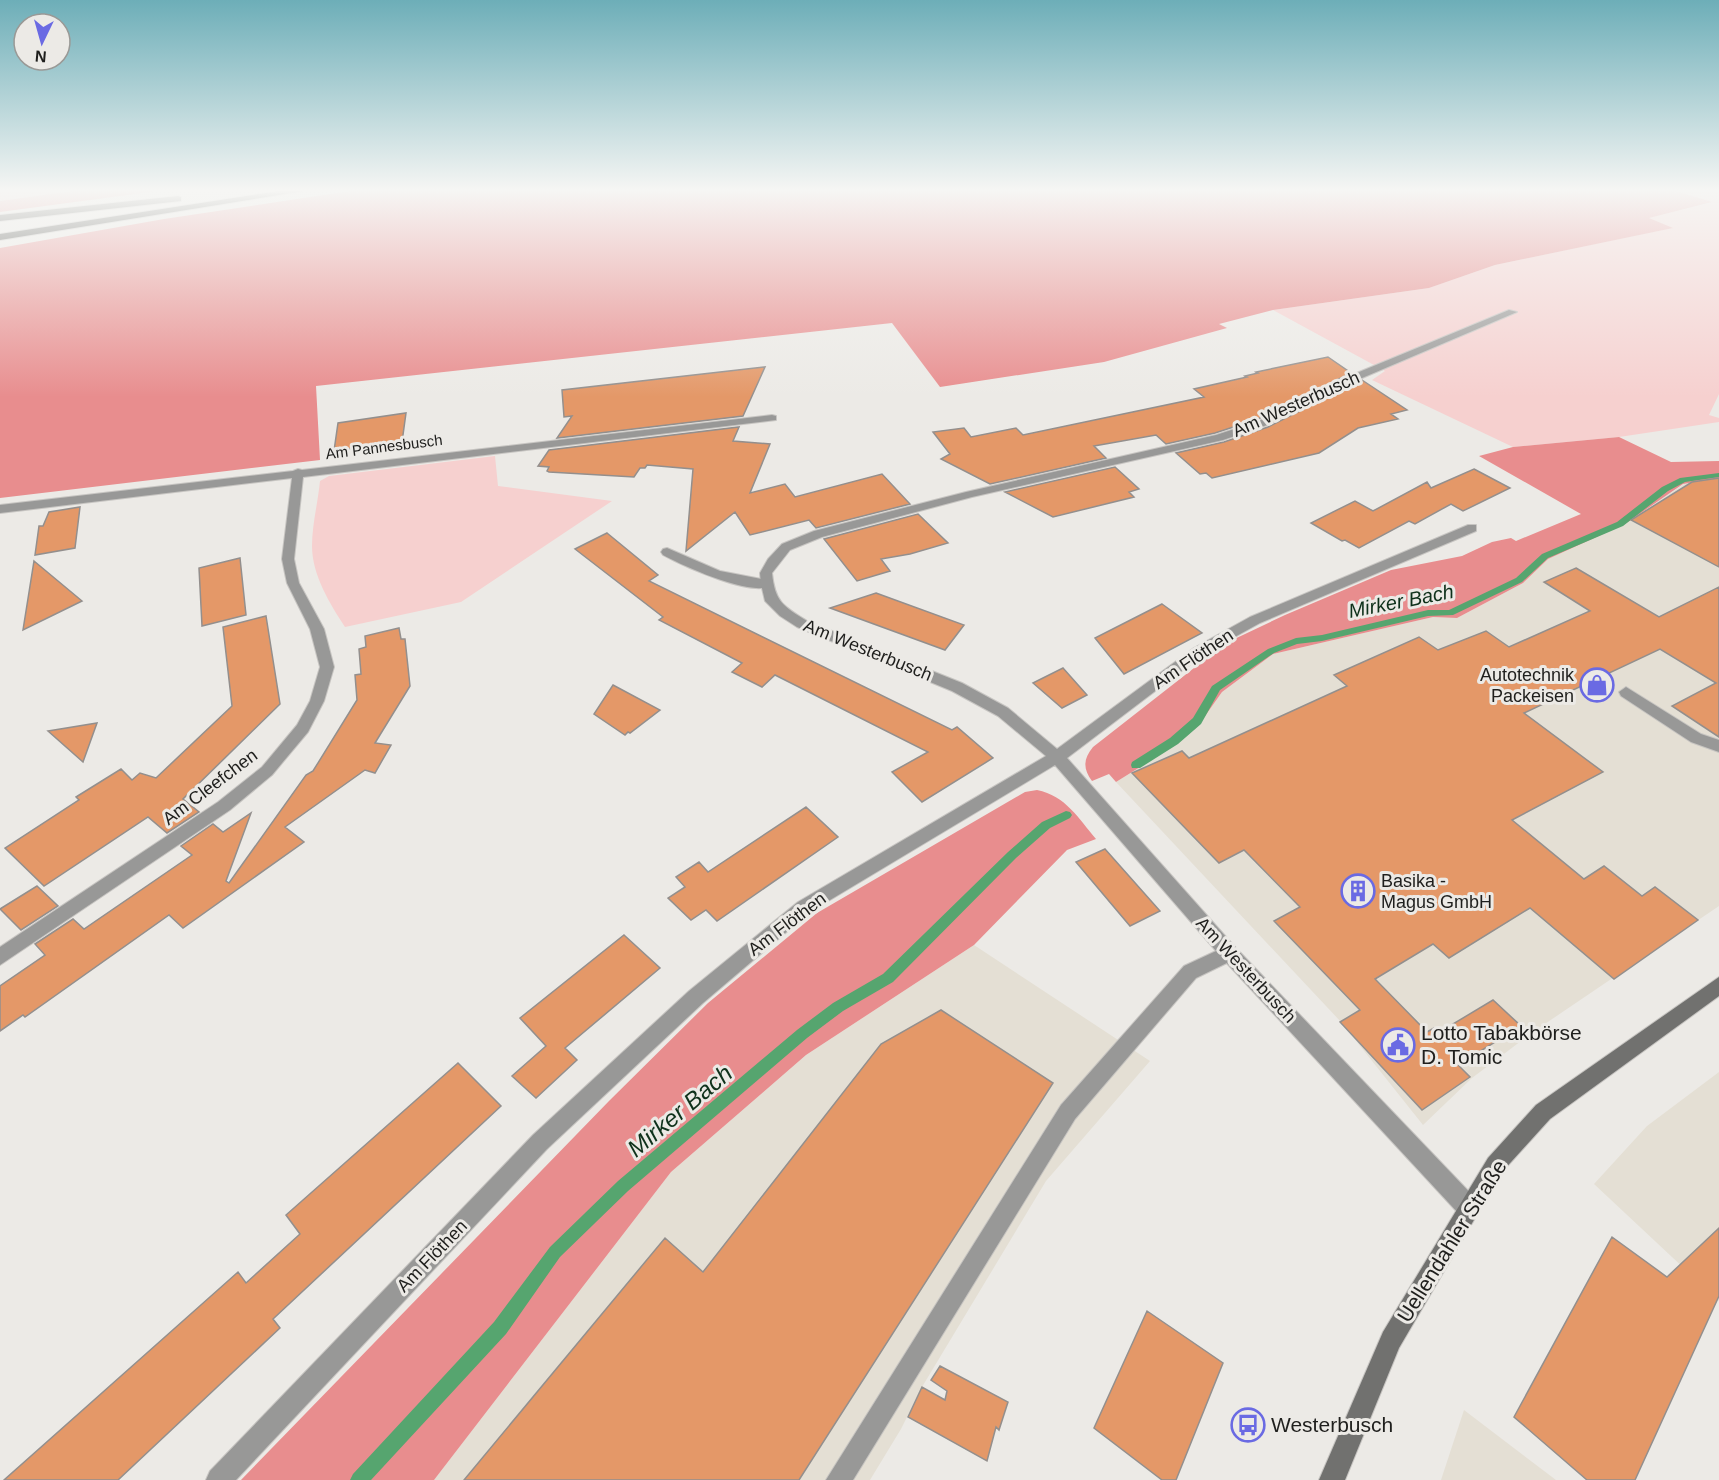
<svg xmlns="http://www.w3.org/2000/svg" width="1719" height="1480" font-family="Arial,sans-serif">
	<rect width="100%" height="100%" fill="#eceae6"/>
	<path fill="#e4dfd4" d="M1719,478v428l-186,126 -61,46 -49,47 -82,-103 -225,-240 61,-38 21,-18 24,-34 51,-38 160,-37 24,1 66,-35 25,-24 77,-35 59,-40z
		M974,945l176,116 -104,120 -124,206 -21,42 -31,51h-436l237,-308 135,-117z
		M1719,1072v229l-125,-117 53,-58z
		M1464,1410l92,70h-115z"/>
	<path fill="#f6d0cf" d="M0,189h86l-86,12z
		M1670,189h49v205l-10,21 10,3v4l-100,15 -106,10 -141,-67 13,-9 -112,-61 156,-22 66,-23 177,-37 -24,-10 62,-15z
		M495,456l3,30 114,15 -151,101 -116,25c-15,-23 -33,-52 -33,-81 0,-21 6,-44 8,-65l9,-5z"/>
	<path fill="#e88d8e" d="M86,189h86l-172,23v-11z
		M363,189h1307l42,13 -63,16 24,10 -178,37 -66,23 -156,22 -54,14 8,4 -123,34 -164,25 -48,-64 -576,63 4,74 -320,38v-250l164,-29z
		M1619,437l52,25 48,-1v17l-36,6 -58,40 -77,35 -25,24 -66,35 -24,-1 -160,37 -51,38 -24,34 -21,18 -61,38 -7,-8 -17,7c-9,-12 -9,-22 1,-34l133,-104 59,-28 106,-45 71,-14 30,-14 19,-4 5,3 65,-27 -102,-58 34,-9z
		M1037,790c29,6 41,28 59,49l-29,11 -93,95 -168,110 -135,117 -237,308h-193l368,-379 99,-98 109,-90 208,-121z"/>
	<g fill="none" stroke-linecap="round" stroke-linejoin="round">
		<path fill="#56a56f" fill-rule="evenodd" d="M1719,473v4l-34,5 -17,9 -45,35 -75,32 -26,24 -69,33 -25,1 -106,25 -25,3 -23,9 -54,37 -19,34 -23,20 -38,24h-8l-1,-3 1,-3 38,-24 23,-20 19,-32 56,-37 28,-11 26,-3 106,-25h21l67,-32 26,-24 75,-32 45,-35 18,-9z
			M1066,811l4,1 2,3 -2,3 -20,10 -34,30 -123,124 -50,29 -36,27 -179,153 -68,66 -54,77 -135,146h-21l3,-6 141,-152 56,-75 68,-66 179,-151 36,-27 50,-29 125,-122 34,-30z"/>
	</g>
	<path fill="#e49868" stroke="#938f8d" stroke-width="1.5" d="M1328,357l23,16 -93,46 -43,14 -49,11 -10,-9 -62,11 12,12 -116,26 -49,-25 9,-5 -17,-22 31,-4 7,9 45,-9 7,7 181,-38 -10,-8 53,-12 -2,-1 13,-3 -2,-1z
		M765,367l-22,49 -186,22 15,-22 -8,1 -2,-27z
		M1362,380l45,30 -16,4 7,5 -40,9 -39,25 -107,25 -6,-5 -6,1 -24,-21 48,-11 44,-15z
		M406,413l-4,29 -68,9 4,-28z
		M739,427l-6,14 37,3 -20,49 35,-9 10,13 87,-23 28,30 -94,24 -7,-8 -59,15 -15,-23 -49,39 7,-82 -46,-4 -2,3h-5l-6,9 -85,-5 -2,-1 2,-4 -11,-1 11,-16z
		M1115,467l24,22 -10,3 5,5 -81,20 -48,-25z
		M1474,469l36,19 -47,23 -12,-7 -36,20 -6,-3 -50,27 -14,-8 -3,1 -31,-18 44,-22 18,10 54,-29 4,6z
		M1719,478v89l-88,-47 61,-38z
		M80,507l-5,41 -40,7 4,-29h4l6,-14z
		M918,514l30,29 -38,11 -29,5 9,12 -33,10 -33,-42z
		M607,533l51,42 -9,6 303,149 5,-3 36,31 -71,44 -30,-30 36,-20 -153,-77 -13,12 -30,-15 10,-9 -83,-43 4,-3 -88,-68z
		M240,558l6,57 -44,11 -3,-58z
		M34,561l48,40 -59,29z
		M1576,568l83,49 60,-30v150l-47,-31 44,-23 -56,-34 -136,64 79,59 -91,48 72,59 20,-13 38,30 13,-9 43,33 -84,59 -84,-71 -81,50 -16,-14 -58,35 52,53 7,-4 4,5 55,-33 28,26 -63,39 12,12 -48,33 -82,-88 20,-12 -86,-89 26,-14 -56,-57 -25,13 -87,-90 50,-22 7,7 158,-72 -13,-11 85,-38 19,13 48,-19 23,16 81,-36 -46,-29z
		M876,593l88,32 -19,25 -115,-42z
		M1162,604l40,29 -78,41 -29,-36z
		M266,616l14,88 -97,95 16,13 -32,21 -19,-16 -104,69 -39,-38 74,-48 -3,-3 45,-28 11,11 8,-7 16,5 76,-72 -9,-79z
		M399,628l2,11h4l5,47 -35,57 16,2 -16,28 -10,-3 -80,57 19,15 -121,86 -14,-13 -144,102 -2,-2 -23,16v-45l45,-31 -10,-11 38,-25 11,10 108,-74 -11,-9 32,-22 10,8 28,-19 -25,68 3,2 77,-108 7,-4 44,-71 -2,-25 6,-1 -2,-25 7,-2 -1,-11z
		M1063,668l24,27 -25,13 -29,-25z
		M613,685l47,25 -30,23 -2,-1 -3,3 -31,-21z
		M97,723l-14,39 -35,-31z
		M806,807l32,30 -121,84 -11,-11 -15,10 -23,-22 17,-11 -9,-10 23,-15 9,10z
		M1105,849l55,62 -30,15 -54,-64z
		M37,886l21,20 -37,24 -21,-21z
		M624,935l36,33 -95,80 12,12 -41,38 -24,-22 34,-30 -26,-28z
		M941,1010l112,73 -254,397h-335l201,-242 38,34 178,-228z
		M458,1063l43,43 -228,213 7,9 -162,152h-114l234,-208 8,11 54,-49 -14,-19z
		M1719,1228v68l-84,184h-48l-73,-63 98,-180 55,40z
		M1147,1311l76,52 -47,117h-14l-68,-52z
		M940,1366l68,36 -9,28 -3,-3 -9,34 -79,-44 14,-30 23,13 2,-9 -16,-11z"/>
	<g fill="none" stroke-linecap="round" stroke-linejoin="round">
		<g stroke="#c7c5c2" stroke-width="2">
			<path id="lane" d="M667,548l53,23 47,9 6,4c-16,16 -92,-19 -110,-29l-2,-3 2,-3z
				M1626,687l75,47 18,6v12l-28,-10 -70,-46 -2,-4z
				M1229,945l6,2 3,6 -3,6 -39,19 -121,141 -222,361h-27l235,-375 123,-139z"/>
		</g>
		<g stroke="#c7c5c2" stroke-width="2">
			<path id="street" d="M1509,310l8,2 -162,69 -88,44 -44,15 -251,57 -150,40 -32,13 -18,23c3,29 11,33 35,48l155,62 46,25 49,41 137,-101 56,-31 218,-92h8v6l-216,92 -56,31 -137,104 168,189 241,252 3,8 -3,8 -8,3 -8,-3 -237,-256 -168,-194 -245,147 -107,91 -156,146 -311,331h-30l4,-9 323,-336 156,-144 109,-89 248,-146 -48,-40 -46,-25 -155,-64 -17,-11 -15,-15 -4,-17 -1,-11 8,-14 14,-15 32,-13 152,-39 250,-57 43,-14 88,-44z
				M772,415l4,1v4l-473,57 -9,82 5,24 25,46 10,38 -10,34 -16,31 -36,43 -42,35 -230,155v-18l218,-145 44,-35 35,-42 13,-24 10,-34 -10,-38 -23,-46 -5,-24 10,-81 -292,35v-8l293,-34 5,-2 4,1z"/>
		</g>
		<g stroke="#c7c5c2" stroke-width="2">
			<path id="secondary" d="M1719,977v19l-169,123 -48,53 -103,176 -54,132h-26l64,-148 105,-174 48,-53z"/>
		</g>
		<g stroke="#c7c5c2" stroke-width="2">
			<path id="highway" d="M292,189h24l-316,51v-6z
				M178,196l3,1v4l-181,20v-6z"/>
		</g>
		<use href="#lane" fill="#989897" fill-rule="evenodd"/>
		<use href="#street" fill="#989897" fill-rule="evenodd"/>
		<use href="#secondary" fill="#71716f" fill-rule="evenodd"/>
		<use href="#highway" fill="#3e3f3b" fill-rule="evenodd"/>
	</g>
	<linearGradient id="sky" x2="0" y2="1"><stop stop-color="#6daeb8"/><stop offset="0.48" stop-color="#f6f6f4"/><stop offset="1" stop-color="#f6f6f4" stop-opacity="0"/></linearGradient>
	<rect width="1719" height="397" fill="url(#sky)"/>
	<defs>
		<g id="shop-ring" transform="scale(1.725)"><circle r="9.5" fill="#eceae6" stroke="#6a6ae3" stroke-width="1.5"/><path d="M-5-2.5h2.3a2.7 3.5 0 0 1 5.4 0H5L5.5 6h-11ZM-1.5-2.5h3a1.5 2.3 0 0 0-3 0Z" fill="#6a6ae3"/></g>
		<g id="building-ring" transform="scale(1.725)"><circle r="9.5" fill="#eceae6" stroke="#6a6ae3" stroke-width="1.5"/><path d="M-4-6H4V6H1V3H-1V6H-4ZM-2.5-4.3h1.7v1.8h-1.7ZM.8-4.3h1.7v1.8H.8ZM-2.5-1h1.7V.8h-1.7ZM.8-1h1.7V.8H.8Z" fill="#6a6ae3"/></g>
		<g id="civic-ring" transform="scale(1.725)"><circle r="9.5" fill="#eceae6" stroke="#6a6ae3" stroke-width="1.5"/><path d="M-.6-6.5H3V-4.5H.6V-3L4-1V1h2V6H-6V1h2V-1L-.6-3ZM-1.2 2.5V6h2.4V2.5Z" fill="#6a6ae3"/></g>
		<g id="bus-ring" transform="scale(1.725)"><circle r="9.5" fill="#eceae6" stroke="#6a6ae3" stroke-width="1.5"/><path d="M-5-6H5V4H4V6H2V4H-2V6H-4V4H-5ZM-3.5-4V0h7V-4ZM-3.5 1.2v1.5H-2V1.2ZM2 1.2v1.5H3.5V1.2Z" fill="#6a6ae3"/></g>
	</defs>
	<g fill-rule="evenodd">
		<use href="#shop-ring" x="1597" y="685"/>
		<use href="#building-ring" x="1358" y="891"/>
		<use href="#civic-ring" x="1398" y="1045"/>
		<use href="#bus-ring" x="1248" y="1425"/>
	</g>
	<g text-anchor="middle" stroke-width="6" stroke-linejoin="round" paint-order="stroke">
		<g font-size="15" fill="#1f1f1d" stroke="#eceae6">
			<text transform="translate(384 447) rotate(-7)" y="5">Am Pannesbusch</text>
		</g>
		<g font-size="18" fill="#1f1f1d" stroke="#eceae6">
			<text transform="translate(1296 404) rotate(-24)" y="6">Am Westerbusch</text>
			<text transform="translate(868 650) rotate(22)" y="6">Am Westerbusch</text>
			<text transform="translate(1193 659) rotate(-34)" y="6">Am Flöthen</text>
			<text transform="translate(210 787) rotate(-37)" y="6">Am Cleefchen</text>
			<text transform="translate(787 924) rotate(-37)" y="6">Am Flöthen</text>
			<text transform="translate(1246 970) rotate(47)" y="6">Am Westerbusch</text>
			<text transform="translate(432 1256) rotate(-46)" y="6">Am Flöthen</text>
		</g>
		<g font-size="18" fill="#1f1f1d" stroke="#eceae6" text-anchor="end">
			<text x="1574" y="681">Autotechnik<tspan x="1574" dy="21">Packeisen</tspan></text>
			<text x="1381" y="887" text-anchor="start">Basika -<tspan x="1381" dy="21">Magus GmbH</tspan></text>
		</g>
		<g font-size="20" font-style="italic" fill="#0f311b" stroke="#eceae6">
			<text transform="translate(1401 601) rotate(-11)" y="7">Mirker Bach</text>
		</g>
		<g font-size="21" fill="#1f1f1d" stroke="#eceae6" text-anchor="start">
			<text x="1421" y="1040">Lotto Tabakbörse<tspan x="1421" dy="24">D. Tomic</tspan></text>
			<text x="1271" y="1432">Westerbusch</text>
		</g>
		<g font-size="21" fill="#1f1f1d" stroke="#eceae6">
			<text transform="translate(1452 1241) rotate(-58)" y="7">Uellendahler Straße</text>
		</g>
		<g font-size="24" font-style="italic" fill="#0f311b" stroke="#eceae6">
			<text transform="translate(680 1111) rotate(-40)" y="8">Mirker Bach</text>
		</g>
	</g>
	<g transform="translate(42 42) rotate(185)"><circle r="28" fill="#eceae6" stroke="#9a9996" stroke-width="1.5"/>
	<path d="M0-4.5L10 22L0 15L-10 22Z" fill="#6a6ae3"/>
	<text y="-9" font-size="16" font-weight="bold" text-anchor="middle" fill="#1f1f1d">N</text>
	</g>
</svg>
